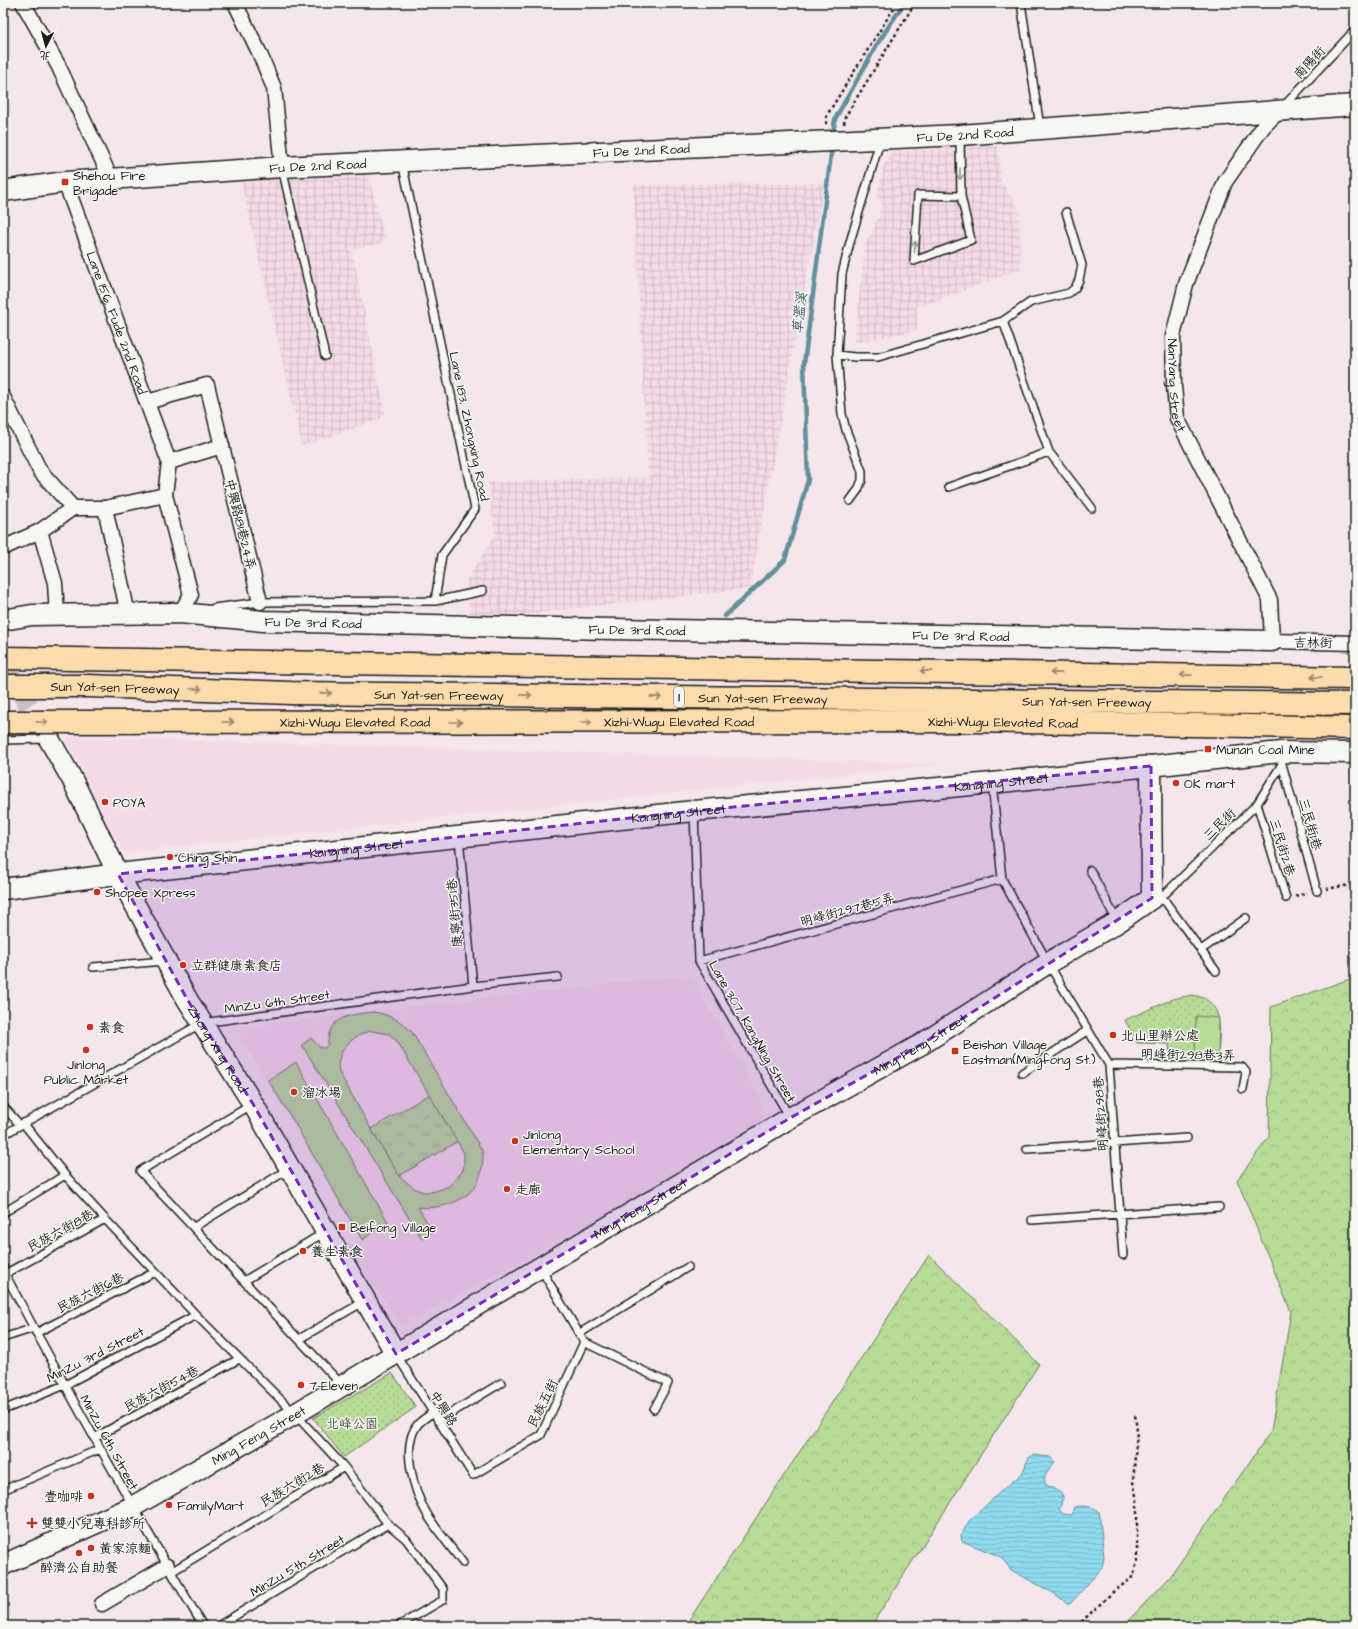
<svg xmlns="http://www.w3.org/2000/svg" width="1358" height="1629" font-family="'Architects Daughter','LXGW WenKai TC',sans-serif">
	<defs>
		<pattern id="industrial-grid" width="8" height="8" patternUnits="userSpaceOnUse"><rect width="8" height="8" fill="#f5dbe8"/><path d="M0 4h8M4 0v8" fill="none" stroke="#d1bbc6"/></pattern>
		<pattern id="grass-tufts" width="24" height="20" patternUnits="userSpaceOnUse"><rect width="24" height="20" fill="#b7dc97"/><path d="M3 7l-1-3M5 7V3M7 7l1-3M15 17l-1-3M17 17v-4M19 17l1-3" fill="none" stroke="#9dbc82"/></pattern>
		<pattern id="forest-crowns" width="20" height="18" patternUnits="userSpaceOnUse"><rect width="20" height="18" fill="#b7dc97"/><path d="M2 6a3 3 0 1 1 6 0M12 15a3 3 0 1 1 6 0" fill="none" stroke="#9dbc82"/></pattern>
		<pattern id="park-dots" width="8" height="8" patternUnits="userSpaceOnUse"><rect width="8" height="8" fill="#b7dc97"/><path d="M2 2h.1M6 6h.1" fill="none" stroke="#9dbc82" stroke-width="1.8" stroke-linecap="round"/></pattern>
		<pattern id="water-rules" width="6" height="5" patternUnits="userSpaceOnUse"><rect width="6" height="5" fill="#8fdbf0"/><path d="M0 2.5h6" fill="none" stroke="#7bbbcd"/></pattern>
	</defs>
	<rect width="100%" height="100%" fill="#f5e6ec"/>
	<filter id="ink" filterUnits="userSpaceOnUse"><feTurbulence type="fractalNoise" baseFrequency=".025" numOctaves="2"/><feDisplacementMap in="SourceGraphic" scale="8" xChannelSelector="R" yChannelSelector="G"/><feConvolveMatrix kernelMatrix="1 2 1 2 8 2 1 2 1" color-interpolation-filters="sRGB"/></filter>
	<g filter="url(#ink)">
		<path fill="#f5dbe8" d="M65,736l879,28 -821,89z
			M689,975l71,123 2,21 -98,64 -262,142 -54,-77 14,-8 -126,-211 35,-6z"/>
		<path fill="url(#industrial-grid)" d="M998,146l3,35 18,28 1,60 -103,39v22l-63,13 11,-98 9,-17 8,-24 -5,-7 7,-32 9,-14z
			M367,171l19,71 -34,8 34,167 -84,29 -61,-265z
			M824,183l-74,405 -280,33 -3,-42 28,-44 -7,-53 160,-5 -15,-292z"/>
		<path fill="url(#grass-tufts)" stroke="#6a7c5a" d="M430,1094l28,47 -59,35 -28,-47z"/>
		<path fill="url(#forest-crowns)" stroke="#6a7c5a" d="M1355,977v649h-232l47,-49 101,-146 20,-119 -54,-132 32,-43 2,-130z
			M929,1255l110,109 -168,262h-186z"/>
		<path fill="url(#park-dots)" stroke="#6a7c5a" d="M1192,995c35,5 27,37 26,63l-48,-2 -1,-12 -32,-1 -12,-23 48,-21z
			M392,1373l24,34 -72,50 -31,-39z"/>
		<path fill="#b7dc97" stroke="#6a7c5a" fill-rule="evenodd" d="M374,1012c16,3 26,8 38,20l71,120c0,12 -1,26 -9,36 -12,15 -37,22 -56,19l15,25 -11,7 -120,-194 9,-7 8,9 5,1 4,-3c0,-5 0,-11 3,-16 6,-14 30,-16 43,-17zM372,1031l17,3 8,7 67,112v13l-2,6 -13,14 -13,5 -7,1h-6l-9,-4 -15,-12 -28,-47 -32,-57c-4,-21 14,-38 33,-41z
			M1196,1016l23,2 -1,40 -23,-1z
			M296,1062l92,160 -26,18 -68,-118 -26,-42z"/>
		<path fill="url(#water-rules)" stroke="#618f9b" d="M1033,1455l17,2 5,5c-6,7 -12,13 -10,22l16,9 3,5 -5,11 4,5 9,1 3,-8c9,-2 16,-1 24,4l5,46 -2,11 -31,35h-4l-12,-9 -44,-24 -10,-13 -39,-16 -1,-6 8,-14 40,-37 13,-10 7,-17z"/>
		<g fill="none" stroke-linecap="round" stroke-linejoin="round">
			<path stroke="#618f9b" stroke-width="4.5" d="M833,135l2,-16 43,-76 26,-40
				M725,616l60,-56 23,-80 -4,-116 28,-217"/>
			<path stroke="#cabec2" stroke-width="20" stroke-dasharray="20 10" stroke-linecap="butt" d="M3,663l43,71"/>
			<g stroke="#1c1c1c" stroke-width="10">
				<path id="lane" d="M1021,3l19,124
					M1283,107l72,-77
					M960,137l1,59 10,44 -57,21 4,-66 43,1
					M282,168l43,188
					M1003,321l28,-19 38,-9 6,-5 4,-8 3,-15 -16,-53
					M837,355l18,2h23l125,-36 46,131 -100,35
					M1049,452l43,56
					M850,501l8,-11 4,-10v-9l-16,-41 -4,-16 -5,-59 5,-81 8,-32 30,-101
					M435,601l48,-10
					M214,608l46,-6 175,-1 7,-46 33,-46 -73,-347
					M3,740l44,-1
					M1282,764l35,127
					M992,783l10,96 46,84 61,102 14,190
					M1257,804l29,94
					M694,811l5,150 90,155
					M459,838l14,148
					M1090,870l27,51
					M1152,898l13,3 51,70
					M1153,898l13,-5 91,-89 25,-40 -1,-12
					M1201,950l45,-32
					M699,961l303,-82
					M93,967l71,-6
					M1109,1065l133,2 4,5 -3,17
					M1022,1073l66,-43
					M253,1104l-113,67 201,213
					M3,1106l17,19
					M23,1123l42,52 40,44 91,96 99,99 49,53 44,57 18,15 37,50v11l-45,26
					M3,1135l199,-112 271,-37 85,-9
					M1027,1149l160,-11
					M3,1213l62,-38
					M1032,1220l187,-13
					M194,1227l95,-58
					M3,1267l2,7c63,119 129,236 198,352
					M5,1274l100,-55
					M244,1281l81,-49
					M36,1333l119,-61
					M580,1333l108,-66
					M3,1338l31,-10
					M299,1339l66,-38
					M584,1342l84,41 -14,26
					M396,1354l77,121 68,-40 43,-93 -43,-73
					M3,1410l62,-25 131,-70
					M432,1413c-4,3 -10,7 -14,11 -18,22 -4,68 9,90 10,17 24,33 36,49
					M438,1421l63,-38
					M94,1438l145,-79
					M3,1490l97,-41
					M171,1572l173,-105
					M218,1626l170,-102"/>
			</g>
			<g stroke="#1c1c1c" stroke-width="17">
				<g id="street">
					<path d="M23,3l35,62 53,114"/>
					<path d="M235,3l24,49 15,36 8,79"/>
					<path id="s1" d="M1280,110l-17,17 -38,55 -39,102 -13,52 1,50 3,32 93,182 2,41 83,2"/>
					<path id="s2" d="M65,182l104,280"/>
					<path d="M3,397l37,74 33,37"/>
					<path d="M147,402l60,-17 53,217"/>
					<path d="M165,495l26,100 -11,18"/>
					<path d="M73,508h32l60,-13 4,-33 53,-16"/>
					<path d="M105,508l23,106"/>
					<path d="M3,548l37,-17"/>
					<path d="M57,615l-2,-32 -15,-52 33,-23"/>
					<path d="M102,1604l65,-38"/>
				</g>
			</g>
			<g stroke="#1c1c1c" stroke-width="23">
				<g id="secondary">
					<path id="s3" d="M3,191l62,-9 217,-15 678,-32 395,-30"/>
					<path id="s4" d="M3,620l29,-5 148,-2 83,8 294,7 715,13"/>
					<path id="s5" d="M49,739l23,40 46,95 69,125 66,105 143,250"/>
					<path id="s6" d="M3,889l115,-15 576,-63 298,-28 289,-31 74,1"/>
					<path id="s7" d="M3,1565l129,-58 163,-93 495,-296 132,-74 126,-81 70,-41 34,-24 -1,-132"/>
				</g>
			</g>
			<g stroke="#1c1c1c" stroke-width="25">
				<path id="highway" d="M3,658l1352,20"/>
			</g>
			<path stroke="#1c1c1c" stroke-width="2.5" stroke-dasharray="3 3" stroke-linecap="butt" d="M826,124l1,-9 70,-112
				M844,124l1,-7 70,-114
				M1326,889l29,-5
				M1295,896l12,-3
				M1077,1626l37,-35 17,-12 4,-8 2,-10v-61l-4,-18 4,-51 -2,-17"/>
			<use href="#lane" stroke="#f6f6f2" stroke-width="7"/>
			<use href="#street" stroke="#f6f6f2" stroke-width="14"/>
			<use href="#secondary" stroke="#f6f6f2" stroke-width="20"/>
			<use href="#highway" stroke="#fcdcac" stroke-width="22"/>
			<g stroke="#1c1c1c" stroke-width="25" stroke-linecap="butt">
				<g id="highway-bridge">
					<path id="s8" d="M3,686h85l203,7 1064,11"/>
					<path id="s9" d="M3,722l970,-1 382,7"/>
				</g>
			</g>
			<use href="#highway-bridge" stroke="#fcdcac" stroke-width="22"/>
		</g>
		<defs><path id="oneway-shaft" d="M-6 0H5M1.5-3L5.5 0L1.5 3" fill="none" stroke-width="1.6" stroke-linecap="round" stroke-linejoin="round"/></defs>
		<g stroke="#949492">
			<use href="#oneway-shaft" transform="translate(960 174) rotate(89)"/>
			<use href="#oneway-shaft" transform="translate(915 247) rotate(-86)"/>
		</g>
		<g stroke="#97866b">
			<use href="#oneway-shaft" transform="translate(926 671) rotate(-179)"/>
			<use href="#oneway-shaft" transform="translate(1056 673) rotate(-179)"/>
			<use href="#oneway-shaft" transform="translate(1186 675) rotate(-179)"/>
			<use href="#oneway-shaft" transform="translate(1316 677) rotate(-179)"/>
			<use href="#oneway-shaft" transform="translate(196 689) rotate(2)"/>
			<use href="#oneway-shaft" transform="translate(326 693) rotate(1)"/>
			<use href="#oneway-shaft" transform="translate(526 695) rotate(1)"/>
			<use href="#oneway-shaft" transform="translate(656 697) rotate(1)"/>
			<use href="#oneway-shaft" transform="translate(42 722)"/>
			<use href="#oneway-shaft" transform="translate(228 722)"/>
			<use href="#oneway-shaft" transform="translate(456 722)"/>
			<use href="#oneway-shaft" transform="translate(586 722)"/>
		</g>
	</g>
	<path fill="#7b2cbf" fill-opacity="0.2" stroke="#7b2cbf" stroke-width="3" stroke-dasharray="8 5" stroke-linejoin="round" d="M1151,766l1,132 -230,146 -132,74 -394,236 -143,-250 -66,-105 -69,-125 576,-63z"/>
	<g fill="#c8321e" stroke="#f6f6f2" stroke-width="1.5">
		<rect x="61" y="178" width="8" height="8" rx="2"/>
		<rect x="1204" y="745" width="8" height="8" rx="2"/>
		<circle cx="1176" cy="783" r="4"/>
		<circle cx="105" cy="802" r="4"/>
		<circle cx="170" cy="857" r="4"/>
		<circle cx="97" cy="892" r="4"/>
		<circle cx="183" cy="965" r="4"/>
		<circle cx="90" cy="1027" r="4"/>
		<circle cx="1113" cy="1035" r="4"/>
		<circle cx="86" cy="1050" r="4"/>
		<rect x="951" y="1047" width="8" height="8" rx="2"/>
		<circle cx="294" cy="1092" r="4"/>
		<circle cx="515" cy="1141" r="4"/>
		<circle cx="507" cy="1189" r="4"/>
		<rect x="338" y="1223" width="8" height="8" rx="2"/>
		<circle cx="303" cy="1251" r="4"/>
		<circle cx="301" cy="1385" r="4"/>
		<circle cx="91" cy="1496" r="4"/>
		<circle cx="169" cy="1505" r="4"/>
		<path d="M30 1517h4v4h4v4h-4v4h-4v-4h-4v-4h4z"/>
		<circle cx="91" cy="1548" r="4"/>
		<circle cx="79" cy="1553" r="4"/>
	</g>
	<g text-anchor="middle" stroke-width="3" stroke-linejoin="round" paint-order="stroke">
		<rect fill="#f6f6f2" stroke="#5d5d5c" stroke-width="1" x="674" y="687" width="10" height="20" rx="3"/>
		<g font-size="12" font-weight="bold" fill="#1c1c1c">
			<text x="679" y="701">1</text>
		</g>
		<g font-size="13" fill="#1c1c1c" stroke="#f6f6f2">
			<text transform="translate(1309 62) rotate(-47)" y="5">南陽街</text>
			<text dy="5" stroke="none"><textPath href="#s3" startOffset="964">Fu De 2nd Road</textPath></text>
			<text dy="5" stroke="none"><textPath href="#s3" startOffset="640">Fu De 2nd Road</textPath></text>
			<text dy="5" stroke="none"><textPath href="#s3" startOffset="316">Fu De 2nd Road</textPath></text>
			<text dy="5" stroke="none"><textPath href="#s2" startOffset="150">Lane 156, Fude 2nd Road</textPath></text>
			<text dy="5" stroke="none"><textPath href="#s1" startOffset="303">NanYang Street</textPath></text>
			<text transform="translate(470 426) rotate(78)" y="5">Lane 183, Zhongxing Road</text>
			<text transform="translate(241 524) rotate(76)" y="5">中興路181巷24弄</text>
			<text dy="5" stroke="none"><textPath href="#s4" startOffset="311">Fu De 3rd Road</textPath></text>
			<text dy="5" stroke="none"><textPath href="#s4" startOffset="635">Fu De 3rd Road</textPath></text>
			<text dy="5" stroke="none"><textPath href="#s4" startOffset="959">Fu De 3rd Road</textPath></text>
			<text transform="translate(1313 642) rotate(1)" y="5">吉林街</text>
			<text dy="5" stroke="none"><textPath href="#s8" startOffset="112">Sun Yat-sen Freeway</textPath></text>
			<text dy="5" stroke="none"><textPath href="#s8" startOffset="436">Sun Yat-sen Freeway</textPath></text>
			<text dy="5" stroke="none"><textPath href="#s8" startOffset="760">Sun Yat-sen Freeway</textPath></text>
			<text dy="5" stroke="none"><textPath href="#s8" startOffset="1084">Sun Yat-sen Freeway</textPath></text>
			<text dy="5" stroke="none"><textPath href="#s9" startOffset="676">Xizhi-Wugu Elevated Road</textPath></text>
			<text dy="5" stroke="none"><textPath href="#s9" startOffset="352">Xizhi-Wugu Elevated Road</textPath></text>
			<text dy="5" stroke="none"><textPath href="#s9" startOffset="1000">Xizhi-Wugu Elevated Road</textPath></text>
			<text dy="5" stroke="none"><textPath href="#s6" startOffset="1004">Kangning Street</textPath></text>
			<text dy="5" stroke="none"><textPath href="#s6" startOffset="680">Kangning Street</textPath></text>
			<text transform="translate(1219 824) rotate(-44)" y="5">三民街</text>
			<text transform="translate(1311 824) rotate(74)" y="5">三民街1巷</text>
			<text transform="translate(1283 847) rotate(73)" y="5">三民街2巷</text>
			<text dy="5" stroke="none"><textPath href="#s6" startOffset="356">Kangning Street</textPath></text>
			<text transform="translate(847 909) rotate(-15)" y="5">明峰街297巷5弄</text>
			<text transform="translate(454 913) rotate(-95)" y="5">康寧街351巷</text>
			<text transform="translate(277 1001) rotate(-8)" y="5">MinZu 6th Street</text>
			<text transform="translate(753 1031) rotate(60)" y="5">Lane 307, KangNing Street</text>
			<text dy="5" stroke="none"><textPath href="#s7" startOffset="1055">Ming Feng Street</textPath></text>
			<text dy="5" stroke="none"><textPath href="#s5" startOffset="353">Zhong Xing Road</textPath></text>
			<text transform="translate(1188 1054) rotate(1)" y="5">明峰街298巷3弄</text>
			<text transform="translate(1100 1114) rotate(-94)" y="5">明峰街298巷</text>
			<text dy="5" stroke="none"><textPath href="#s7" startOffset="731">Ming Feng Street</textPath></text>
			<text transform="translate(60 1230) rotate(-29)" y="5">民族六街8巷</text>
			<text transform="translate(90 1292) rotate(-27)" y="5">民族六街6巷</text>
			<text transform="translate(95 1354) rotate(-27)" y="5">MinZu 3rd Street</text>
			<text transform="translate(161 1388) rotate(-28)" y="5">民族六街54巷</text>
			<text transform="translate(542 1403) rotate(-64)" y="5">民族五街</text>
			<text transform="translate(444 1408) rotate(57)" y="5">中興路</text>
			<text dy="5" stroke="none"><textPath href="#s7" startOffset="287">Ming Feng Street</textPath></text>
			<text transform="translate(110 1442) rotate(61)" y="5">MinZu 6th Street</text>
			<text transform="translate(292 1484) rotate(-31)" y="5">民族六街2巷</text>
			<text transform="translate(297 1565) rotate(-31)" y="5">MinZu 5th Street</text>
		</g>
		<g font-size="13" fill="#1c1c1c" stroke="#f6f6f2" text-anchor="start">
			<text x="73" y="180">Shehou Fire<tspan x="73" dy="15">Brigade</tspan></text>
			<text x="1216" y="754">Munan Coal Mine</text>
			<text x="1184" y="788">OK mart</text>
			<text x="113" y="807">POYA</text>
			<text x="178" y="862">Ching Shin</text>
			<text x="105" y="897">Shopee Xpress</text>
			<text x="191" y="970">立群健康素食店</text>
			<text x="98" y="1032">素食</text>
			<text x="1121" y="1040">北山里辦公處</text>
			<text x="963" y="1049">Beishan Village<tspan x="963" dy="15">Eastman(Mingfong St.)</tspan></text>
			<text x="86" y="1069" text-anchor="middle">Jinlong<tspan x="86" dy="15">Public Market</tspan></text>
			<text x="302" y="1097">溜冰場</text>
			<text x="523" y="1139">Jinlong<tspan x="523" dy="15">Elementary School</tspan></text>
			<text x="515" y="1194">走廊</text>
			<text x="350" y="1232">Beifong Village</text>
			<text x="311" y="1256">養生素食</text>
			<text x="309" y="1390">7-Eleven</text>
			<text x="83" y="1501" text-anchor="end">壹咖啡</text>
			<text x="177" y="1510">FamilyMart</text>
			<text x="41" y="1528">雙雙小兒專科診所</text>
			<text x="99" y="1553">黃家涼麵</text>
			<text x="79" y="1572" text-anchor="middle">醉濟公自助餐</text>
		</g>
		<g font-size="13" fill="#4a5641" stroke="#f6f6f2">
			<text x="352" y="1428">北峰公園</text>
		</g>
		<g font-size="14" font-style="italic" fill="#3e555c" stroke="#f6f6f2">
			<text transform="translate(799 313) rotate(-83)" y="5">草濫溪</text>
		</g>
	</g>
	<rect width="1358" height="1629" fill="none" stroke="#f6f6f2" stroke-width="16"/>
	<rect x="8" y="8" width="1342" height="1613" fill="none" stroke="#1c1c1c" stroke-width="1.5" filter="url(#ink)"/>
	<g transform="translate(46 46) rotate(186)" stroke="#f6f6f2" stroke-width="3" paint-order="stroke">
	<path d="M0-3L7 15L0 10L-7 15Z" fill="#1c1c1c"/>
	<text y="-6" font-size="11" font-weight="bold" text-anchor="middle" fill="#1c1c1c">北</text>
	</g>
</svg>
